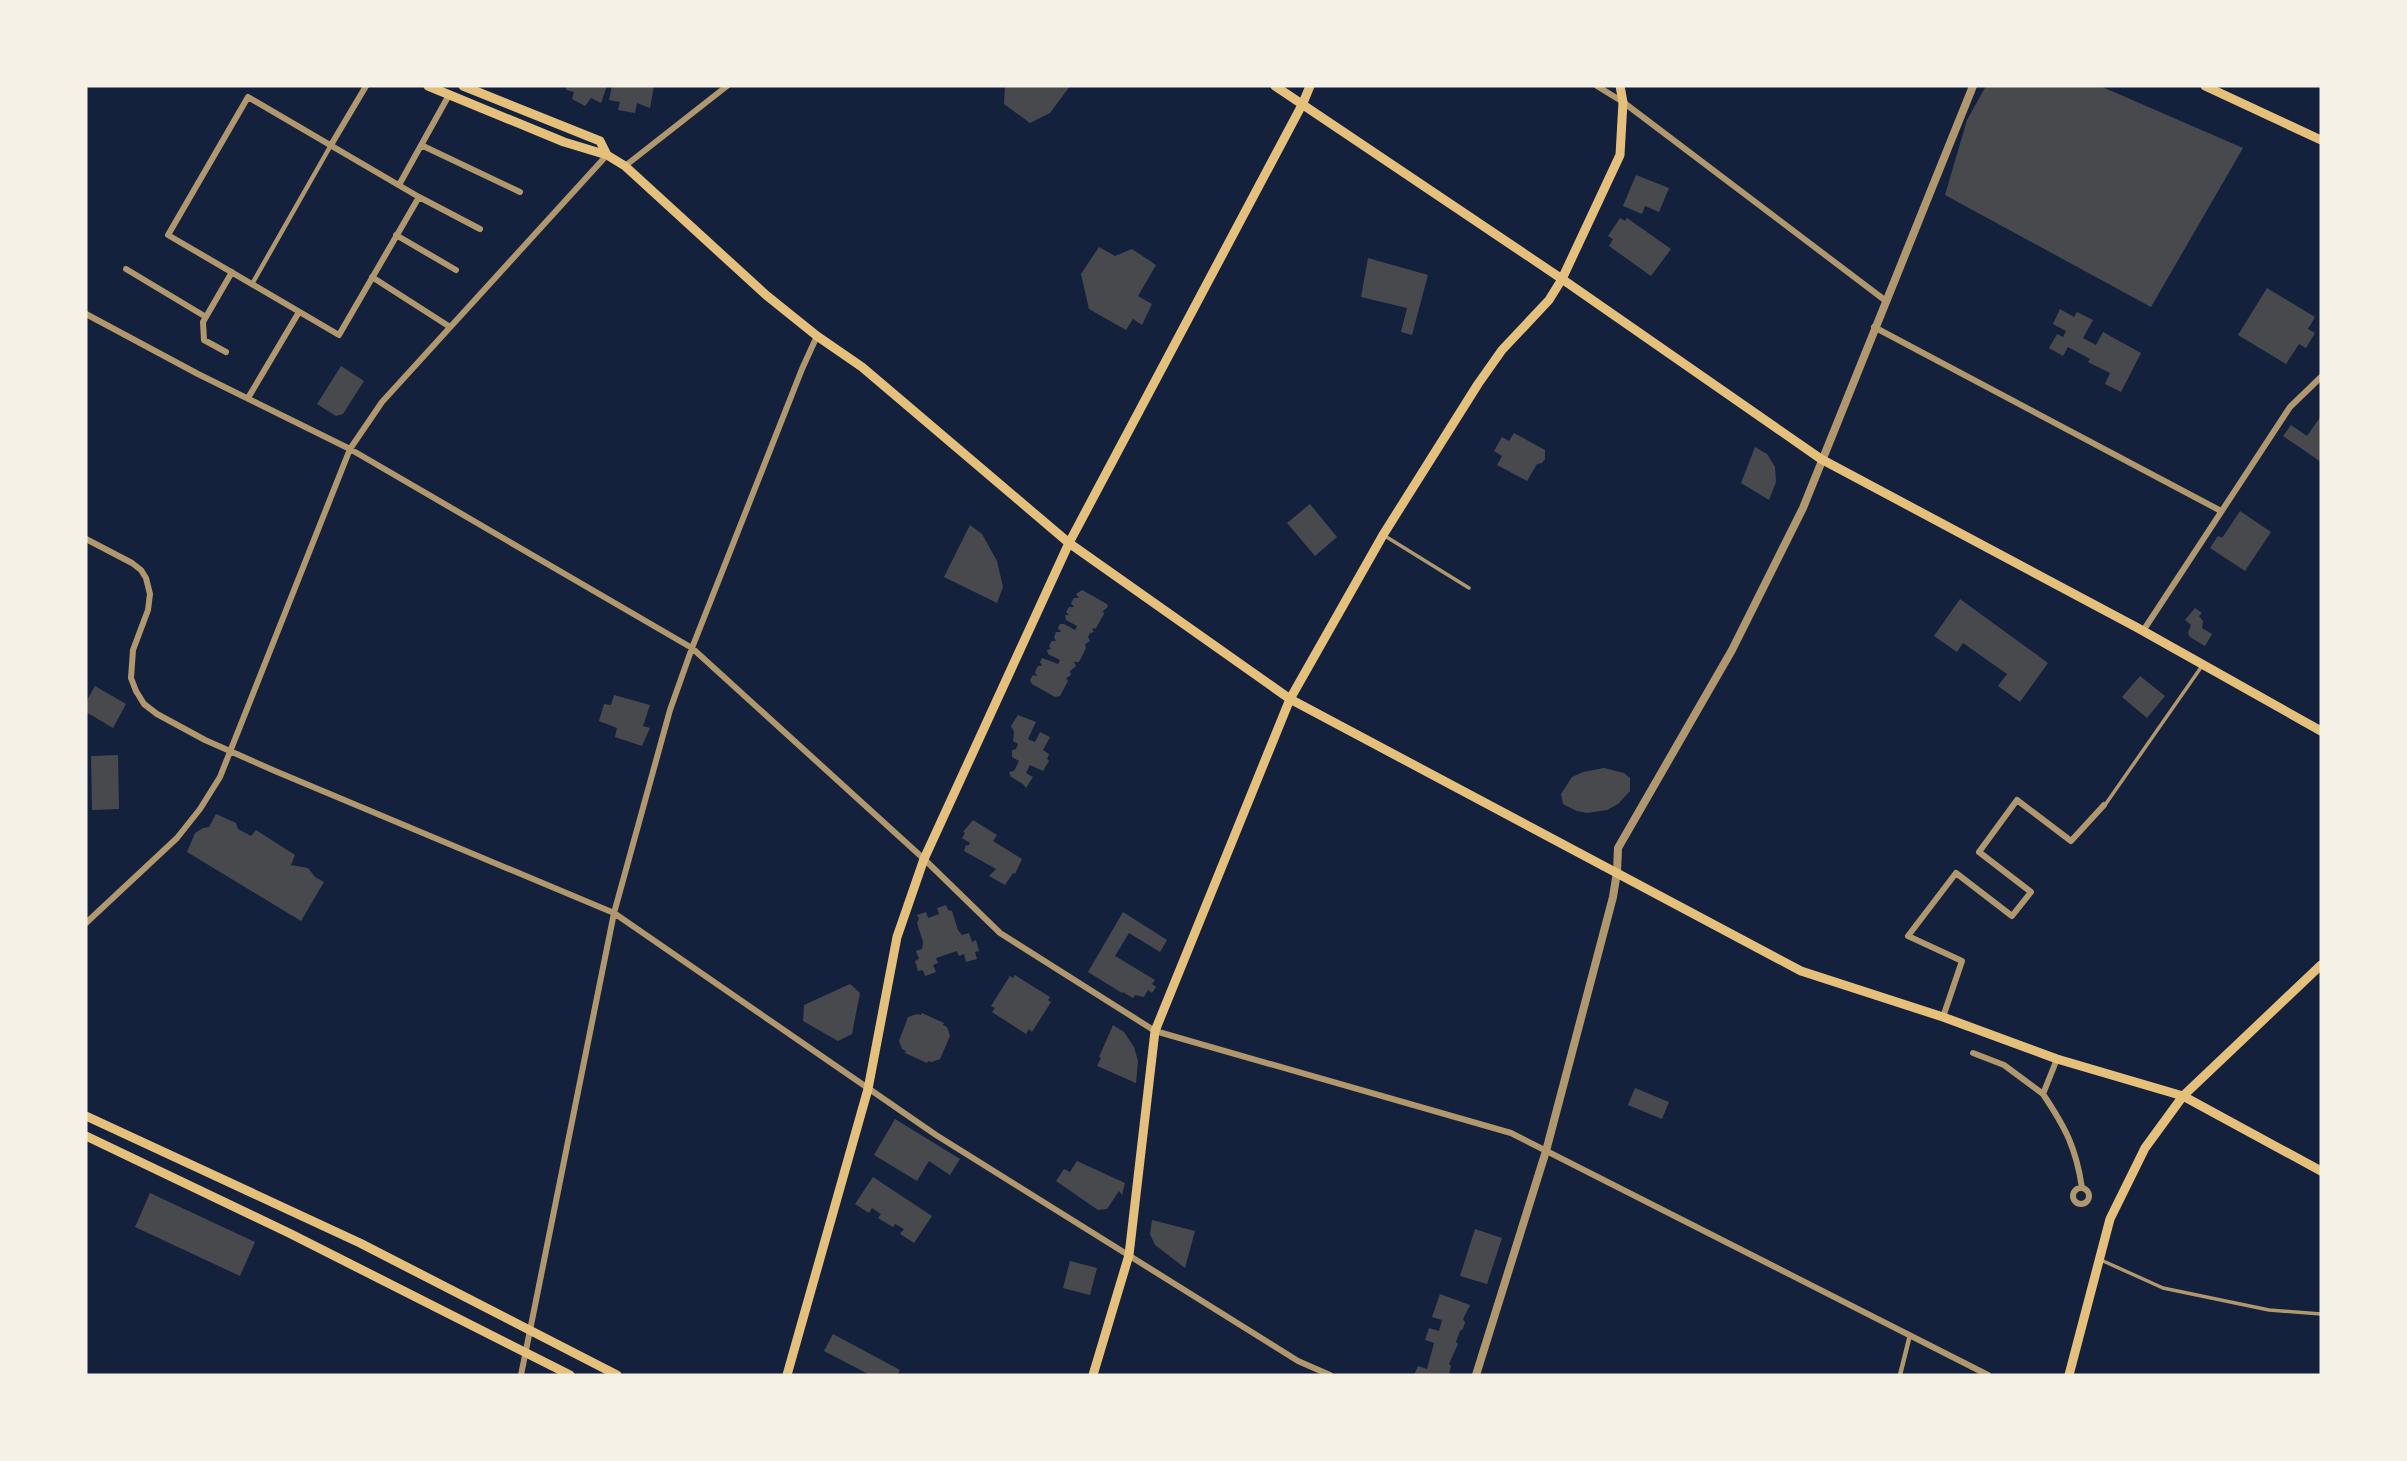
<svg xmlns="http://www.w3.org/2000/svg" width="2407" height="1461" font-family="Jost,sans-serif">
	<rect width="100%" height="100%" fill="#14213d"/>
	<path fill="#48494c" d="M567,86h40l-6,17 -10,-5 -6,8 -13,-7 2,-7 -8,-2z
		M612,86h42l-4,22 -13,-5 -2,10 -17,-3 2,-8 -11,-2z
		M1005,86h65l-20,27 -20,10 -26,-19z
		M1986,86h114l143,62 -92,159 -206,-112 22,-75z
		M1636,175l33,13 -10,24 -14,-6 -3,8 -19,-8z
		M1620,218l5,3 2,-3 44,31 -20,27 -42,-30 4,-7 -5,-3z
		M1099,247l16,9 17,-7 24,16 -18,31 14,8 -10,21 -9,-6 -7,11 -37,-21 -8,-35z
		M1368,258l60,17 -16,60 -11,-3 6,-24 -46,-11z
		M2267,288l48,29 -7,12 7,4 -9,15 -7,-4 -13,20 -48,-29z
		M2060,309l14,8 3,-5 16,8 -10,18 13,7 7,-13 38,21 -20,39 -16,-8 5,-11 -22,-11 2,-3 -22,-12 -5,9 -14,-8 8,-14 6,3 3,-6 -13,-7z
		M341,366l23,15 -21,33 -7,2 -19,-12z
		M2321,416v46l-38,-26 8,-11 16,11z
		M1514,433l31,17v9l-3,4 -5,1 -10,17 -30,-16 5,-9 -8,-5 8,-14 7,4z
		M1755,447l12,7 8,13 1,15 -7,18 -28,-17z
		M1310,504l27,33 -22,19 -28,-33z
		M2240,511l31,21 -26,39 -35,-23 8,-12 4,2z
		M970,525l12,9 15,27 6,26 -6,16 -53,-26z
		M1082,590l25,14 1,3 -5,4 1,3 -8,14 -4,1 2,3 -4,1 -2,4 2,4 -5,3 1,4 -7,14h-5l2,4 -6,5 1,4 -5,3 2,3 -8,15 -5,1 -23,-13 -2,-4 3,-5 4,1 -2,-4 3,-6h4l-2,-4 2,-4 16,6 2,-4 -12,-6 -1,-4 4,-1 -2,-3 3,-5h4l-2,-4 2,-5h5l-3,-4 2,-4h4l11,6 2,-4 -11,-6 -1,-5h4l-3,-3 3,-5h5l-3,-4 3,-5h5l-3,-4z
		M1960,599l88,64 -28,39 -22,-16 9,-12 -44,-31 -6,9 -23,-16z
		M2195,608l7,5 -3,3 4,5 -1,7 10,6 -7,12 -15,-9 -2,-4 3,-8 -6,-5z
		M2140,676l25,20 -18,22 -25,-21z
		M95,686l31,18 -13,24 -27,-16v-10z
		M614,695l36,10 -7,21 7,2 -8,18 -27,-9 2,-9 -18,-7 5,-17 7,1z
		M1018,715l18,7 -8,17 7,3 5,-10 10,5 -7,13 6,4 -2,5 2,2 -6,10 -13,-6 -4,8 7,4 -7,11 -3,-4 -12,-7 -2,-5 5,-1 5,-10 -7,-4v-7l4,-1 2,-5 -5,-3 1,-9 -3,-6z
		M118,755l1,54 -27,1 -1,-54z
		M1604,768l20,5 6,5v13l-12,13 -11,6 -20,3 -10,-2 -14,-7 -2,-10 11,-17 11,-5z
		M216,814l20,9 2,6 13,7 5,-6 39,25 -4,10 17,3 7,9 9,5 -23,39 -114,-69 8,-19 8,-5 6,-1z
		M973,820l24,15 -4,6 29,18 -7,15 -2,-1 -8,12 -16,-9 7,-7 -32,-18 2,-6 2,1 2,-3 -8,-5 3,-5 -2,-1z
		M946,905l2,5 4,1 6,19 4,5 7,-2 3,9 4,-2 3,11 -4,1 2,7 -11,3 -2,-8 -5,2 -2,-5 -21,7 2,5 -5,2 3,7 -11,4 -2,-6 -5,1 -3,-10 4,-2 -3,-8 6,-2 1,-7 -6,-19 2,-4 -2,-4 9,-3 2,6 11,-4 -2,-6z
		M1123,912l44,28 -7,12 -31,-19 -14,23 40,24 -3,4 4,3 -4,6 -4,-3 -4,7 -9,-2 -2,3 -10,-6 -1,1 -34,-21z
		M1015,975l35,22 -2,3 3,2 -19,30 -3,-3 -3,5 -34,-22 3,-4 -4,-2 19,-30 3,2z
		M850,984l10,9 -8,41 -14,7 -35,-20 1,-16z
		M922,1013l22,10 -1,2 4,2 3,9 -10,23 -8,3 -4,-1 -1,2 -22,-10 1,-2 -4,-2 -3,-8 9,-24 9,-3 4,1z
		M1113,1025l11,7 10,15 4,14 -2,22 -39,-17 4,-8 -2,-1z
		M1635,1088l34,14 -7,17 -34,-14z
		M895,1119l65,40 -10,16 -21,-14 -12,20 -43,-26z
		M1077,1161l48,22 -3,12 -3,-4 -12,18 -9,1 -42,-29 8,-12 6,3z
		M873,1177l59,39 -18,27 -14,-9 4,-5 -9,-5 -2,3 -15,-9 3,-4 -9,-6 -3,5 -14,-9z
		M150,1193l105,49 -15,34 -105,-49z
		M1152,1220l43,11 -10,37 -30,-23 -5,-11z
		M1475,1229l27,9 -15,46 -27,-8z
		M1070,1261l27,7 -7,27 -27,-7z
		M1440,1294l30,11 -7,14 2,3 -2,7 -3,2 -4,11 2,2 -9,20 2,2 -2,8 -35,1 4,-9 9,3 7,-26 -9,-3 4,-12 10,3 3,-11 -10,-3z
		M833,1334l67,36 -3,5h-27l-46,-24z"/>
	<g fill="none" stroke-linecap="round" stroke-linejoin="round">
		<path stroke="#b1986c" stroke-width="3.5" d="M1385,536l84,52
			M2105,805l97,-139
			M2101,1260l62,28 106,22 52,4"/>
		<path stroke="#b1986c" stroke-width="4.5" d="M252,284l79,-139
			M1900,1375l10,-40"/>
		<path stroke="#b1986c" stroke-width="6" d="M1597,86l26,16 263,199
			M248,97l171,100 -80,138 -171,-100z
			M331,145l35,-59
			M421,145l99,47
			M625,166l102,-80
			M399,185l50,-90
			M419,197l61,32
			M396,235l60,35
			M126,269l80,48
			M372,277l78,50
			M86,314l112,60 152,75 342,199 232,211 76,74 155,98 356,102 477,242
			M1874,327l347,184
			M226,352l-22,-12 -1,-18 29,-50
			M248,398l51,-86
			M86,539l46,24 9,7 5,8 4,16 -2,16 -15,40 -2,28 5,13 8,13 13,10 48,26 70,31 339,142 322,222 362,226 32,14
			M2143,631l147,-224 31,-30
			M86,923l91,-85 23,-29 20,-32 130,-328 32,-47 225,-247
			M1943,1017l19,-56 -54,-25 48,-63 56,43 19,-24 -52,-40 38,-52 54,41 33,-36
			M1973,1053l31,12 39,29 14,-35
			M2043,1094c22,33 33,53 39,94
			M2073 1196a8 8 0 1 1 16 0a8 8 0 1 1-16 0Z
			M521,1375l93,-462 56,-203 22,-62 110,-279 15,-33"/>
		<path stroke="#b1986c" stroke-width="8" d="M1476,1375l70,-224 67,-254 4,-25 1,-24 114,-198 71,-142 170,-422"/>
		<path stroke="#e5c07b" stroke-width="9" d="M428,86l136,56 43,13 18,11 141,129 51,41 45,31 207,176 221,156 511,272 142,46 114,42 126,37 138,75
			M463,86l137,55 7,14
			M1275,86l287,193 259,180 315,168 185,104
			M2205,86l116,54
			M86,1116l274,127 257,132
			M86,1136l203,97 281,142
			M787,1375l81,-286 29,-152 27,-78 145,-316 234,-440 7,-17
			M1093,1375l36,-120 26,-224 135,-332 93,-164 95,-151 24,-34 47,-50 13,-21 58,-124 3,-53 -3,-16
			M2069,1375l41,-156 35,-71 38,-52 138,-131"/>
	</g>
	<rect width="2407" height="1461" fill="none" stroke="#f6f1e7" stroke-width="175"/>
</svg>
